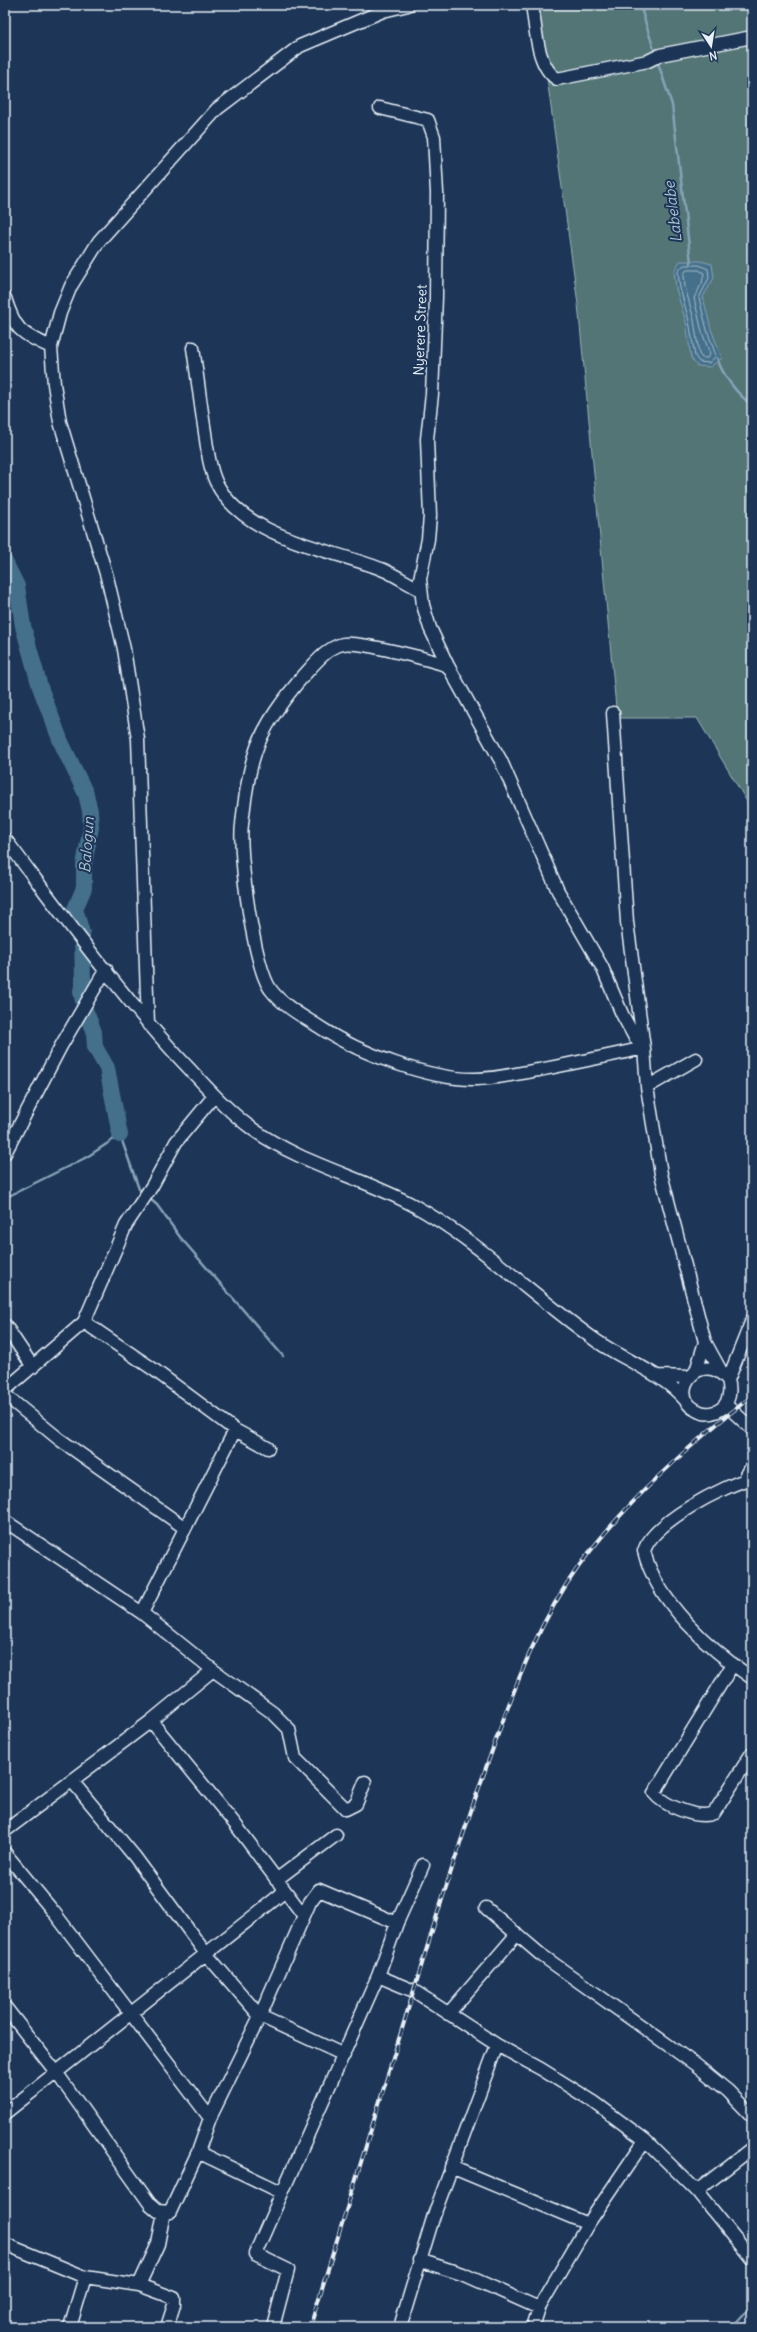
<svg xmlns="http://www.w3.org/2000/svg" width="757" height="2332" font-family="Delius,sans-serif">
	<rect width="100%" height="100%" fill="#1d3557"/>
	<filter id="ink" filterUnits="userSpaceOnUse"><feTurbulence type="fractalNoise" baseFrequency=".025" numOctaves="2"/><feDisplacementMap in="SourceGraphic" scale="8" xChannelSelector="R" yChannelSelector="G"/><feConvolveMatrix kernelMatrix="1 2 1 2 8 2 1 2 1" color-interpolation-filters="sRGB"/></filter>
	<g filter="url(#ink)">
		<path fill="#527575" stroke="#9db3b6" d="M537,5h215v805l-55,-92h-80l-39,-414z"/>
		<path fill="#446f8b" stroke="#86a3b7" d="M680,261h20l12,3 2,14 -11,19 8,32 11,29 -12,9 -13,-1 -6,-8 -5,-36 -10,-33 -2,-18z"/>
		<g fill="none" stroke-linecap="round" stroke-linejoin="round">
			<path stroke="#a6bdcc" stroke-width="1" d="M684,265h15l9,4 1,9 -10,20 8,32 9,26 -7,7 -10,-1 -4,-6 -6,-35 -9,-33 -2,-16z
				M687,270h12l5,3 -2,10 -8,15 8,34 8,22 -3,4h-5l-3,-4 -5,-34 -9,-33 -1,-13z"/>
			<path stroke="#86a3b7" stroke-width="2.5" d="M640,5l15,48
				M657,60l15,45 19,158
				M717,358c6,18 20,36 35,47
				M5,1198l82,-41 33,-22 19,54 5,4
				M149,1198l8,7 23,32 103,119
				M732,2327l20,-22"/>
			<path stroke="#446f8b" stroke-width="16" d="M5,562l12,24 6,40 17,61 21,55 25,52 4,17 1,16 -7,38v23l-9,21 7,24 1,48 -2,10 3,16 10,25 1,15 12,21 13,67"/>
			<g stroke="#e8f1f8" stroke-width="15">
				<path id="minor" d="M532,5c4,22 4,61 25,74l91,-18 12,-6 92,-18
					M380,108l48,12 6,17 3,56 -1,104 -4,97 -5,45 3,77 -2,23 -8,40 3,26 7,23 18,38 53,95 57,130 44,76 20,47 12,22 10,12 3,39 14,87 44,168 17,31
					M5,298c10,33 16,35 46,49
					M193,348c4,26 7,52 11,78 3,18 4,39 12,56 28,58 118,67 170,89 12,6 23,13 35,19
					M448,666c-16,-6 -89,-25 -105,-22 -15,3 -28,19 -38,30 -20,23 -41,50 -50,79 -6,18 -11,52 -13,71 -4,29 12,144 29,166 12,16 33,27 50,38 38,25 109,52 155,51 21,0 42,-6 63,-9 35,-7 70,-14 105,-22l-17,-126 -14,-209
					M5,839c57,75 113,153 177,222 23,24 45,50 72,69 48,34 107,47 159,75 67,37 122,93 185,137 30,20 66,32 89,60
					M148,1024l-10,-285 -14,-90 -17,-72 -47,-155 -6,-38 -3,-37 9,-34 11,-27 28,-45 118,-132 83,-63 83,-35 25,-6
					M647,1087l49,-28
					M5,1153l56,-107 45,-77
					M84,1322l69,47 82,61 33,18
					M5,1325l28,42
					M696,1371l9,-29
					M658,1376l31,1
					M728,1380c-28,-33 -62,14 -32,30 5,3 10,4 15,3 17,-3 21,-19 17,-33l24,-60
					M5,1390l79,-68 42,-97 26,-39 24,-44 38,-46
					M5,1395l54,44 126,89
					M726,1405l26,24
					M752,1478c-29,8 -99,44 -108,73 12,50 66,99 108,127
					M744,1480l8,-14
					M5,1521l137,92 71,57 60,43 16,16 6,29 51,51 10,-5 9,-22
					M142,1613l93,-183
					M733,1664l-79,129c10,13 45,27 60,20l38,-60
					M151,1721l84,103 69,92
					M72,1781l63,76 72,98 53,61 84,39
					M5,1831l146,-110 62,-51
					M5,1853l48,58 157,207
					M276,1880l60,-45
					M486,1908l54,46 156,111 32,26 24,25
					M378,1976l36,15 83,54 44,24 53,33 51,38 52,51 55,68
					M5,2007l51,65 94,132 8,7 12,1 28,-60 12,-34 50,-102 50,-114 9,-12 78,33
					M448,2014l69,-80
					M5,2113l279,-221
					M198,2152l83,40
					M451,2167l137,57
					M697,2191l55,-43
					M5,2244l80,33 54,8 35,13v7l-7,22
					M419,2260l46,15 74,33
					M139,2285l19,-41 6,-32
					M70,2327l15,-50
					M273,2327l15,-57 -33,-16 123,-278 19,-53 26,-58
					M400,2327l34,-112 63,-170
					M533,2327l6,-19 49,-84 57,-84"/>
			</g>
			<use href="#minor" stroke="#1d3557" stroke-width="12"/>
			<g stroke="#e8f1f8" stroke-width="4">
				<path id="rail" d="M310,2327c41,-133 83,-266 123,-399 20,-64 41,-128 64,-191 21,-59 44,-119 82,-171 44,-61 113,-124 173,-170"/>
			</g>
			<use href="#rail" stroke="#1d3557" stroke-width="2.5" stroke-dasharray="8" stroke-linecap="butt"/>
		</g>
	</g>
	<g text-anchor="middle" stroke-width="4" stroke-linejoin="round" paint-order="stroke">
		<g font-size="14" fill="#e8f1f8" stroke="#1d3557">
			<text transform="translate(420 330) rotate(-88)" y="5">Nyerere Street</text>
		</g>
		<g font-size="15" font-style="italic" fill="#afc4d2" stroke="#1d3557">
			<text transform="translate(673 212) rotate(-97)" y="5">Labelabe</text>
			<text transform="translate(87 845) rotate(-86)" y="5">Balogun</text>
		</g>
	</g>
	<rect width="757" height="2332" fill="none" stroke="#1d3557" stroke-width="20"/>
	<rect x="10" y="10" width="737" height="2312" fill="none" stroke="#e8f1f8" stroke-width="1.5" filter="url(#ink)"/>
	<g transform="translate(711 46) rotate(168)" stroke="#1d3557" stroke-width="3" paint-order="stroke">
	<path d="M0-3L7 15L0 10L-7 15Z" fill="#e8f1f8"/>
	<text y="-6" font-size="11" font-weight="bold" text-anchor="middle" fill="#e8f1f8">N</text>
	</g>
</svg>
